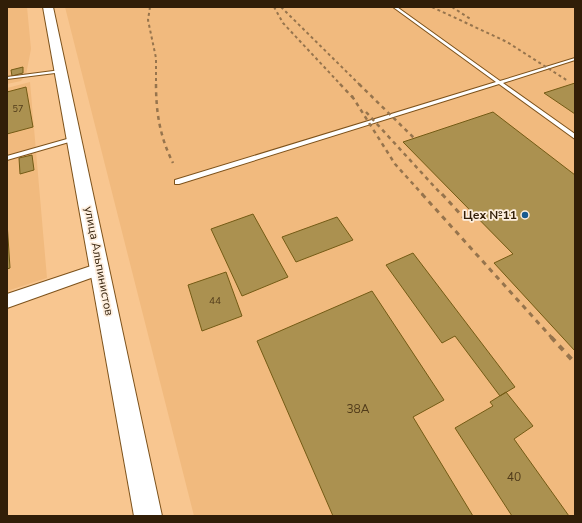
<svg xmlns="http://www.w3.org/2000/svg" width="582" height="523" font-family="'Nunito Sans',sans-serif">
	<rect width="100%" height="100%" fill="#f8c690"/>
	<path fill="#f1ba7e" d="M7,7h20l4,42 -5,26 -5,6 -14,3z
		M65,7h510v509h-381z
		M30,82l17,196 -40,13v-203z"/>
	<path fill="#ab9150" stroke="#745b15" d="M23,67v6l-11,3 -1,-6z
		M575,83v31l-31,-21z
		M26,87l7,40 -26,7v-42z
		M493,112l82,63v176l-81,-88 19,-9 -110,-112z
		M32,155l2,15 -14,4 -1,-16z
		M253,214l35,63 -46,19 -31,-67z
		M337,217l16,23 -57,22 -14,-25z
		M7,222l3,46 -3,1z
		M413,253l102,134 -15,9 -45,-60 -13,7 -56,-78z
		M226,272l16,44 -40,15 -14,-46z
		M372,291l72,109 -31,17 60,99h-140l-76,-175z
		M506,392l27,34 -19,13 55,77h-57l-57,-88 38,-22 -3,-4z"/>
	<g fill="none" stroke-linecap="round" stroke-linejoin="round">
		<g stroke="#7d521b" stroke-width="2">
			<path id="service" d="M393,7h4l103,74 75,-23v2l-72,23 72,51v5l-76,-55 -320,100h-4v-4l321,-98z
				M61,70h2v2l-56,7v-2z
				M74,137l3,2 -1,1 -69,20v-4z"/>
		</g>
		<g stroke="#7d521b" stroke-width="2">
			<path id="minor" d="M100,263l5,2 2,4 -2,4 -98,35v-14z"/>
		</g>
		<g stroke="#7d521b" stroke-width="2">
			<path id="secondary" d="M43,7h10l109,509h-28z"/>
		</g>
		<use href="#service" fill="#fff" fill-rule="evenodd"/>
		<use href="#minor" fill="#fff" fill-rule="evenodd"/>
		<use href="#secondary" fill="#fff" fill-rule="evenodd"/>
		<path stroke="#96744d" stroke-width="2" stroke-dasharray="3 3" stroke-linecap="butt" d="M150,7l-2,13 8,38v27
			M274,7l9,16 58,62
			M281,7l79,78
			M432,7l75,35 61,39
			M452,7l20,13"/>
		<path stroke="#96744d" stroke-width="2.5" stroke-dasharray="4 4" stroke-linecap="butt" d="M156,84c0,29 4,53 17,79
			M340,84l15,16
			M359,84l55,54
			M352,96l43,68 28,31
			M366,112l76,83"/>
		<path stroke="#96744d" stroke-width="3" stroke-dasharray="5 5" stroke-linecap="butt" d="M422,194l130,144
			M442,194l22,24"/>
		<path stroke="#96744d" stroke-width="4" stroke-dasharray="6 6" stroke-linecap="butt" d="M551,337l24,26"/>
	</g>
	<circle fill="#195a90" stroke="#feefdf" stroke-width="1.5" cx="525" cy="215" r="4"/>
	<g text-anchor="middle" stroke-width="3.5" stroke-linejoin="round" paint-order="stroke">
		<g font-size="9" fill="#503b1a">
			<text x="18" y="112">57</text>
		</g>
		<g font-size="10" fill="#503b1a">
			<text x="215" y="304">44</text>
		</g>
		<g font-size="12" font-weight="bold" fill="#311e08" stroke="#feefdf" text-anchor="end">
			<text x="517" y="219">Цех №11</text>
		</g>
		<g font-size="12" fill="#311e08" stroke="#feefdf">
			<text transform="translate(99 261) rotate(79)" y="4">улица Альпинистов</text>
		</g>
		<g font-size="12" fill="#503b1a">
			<text x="358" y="413">38А</text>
			<text x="514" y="481">40</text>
		</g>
	</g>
	<rect width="582" height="523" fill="none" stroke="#311e08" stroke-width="16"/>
</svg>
